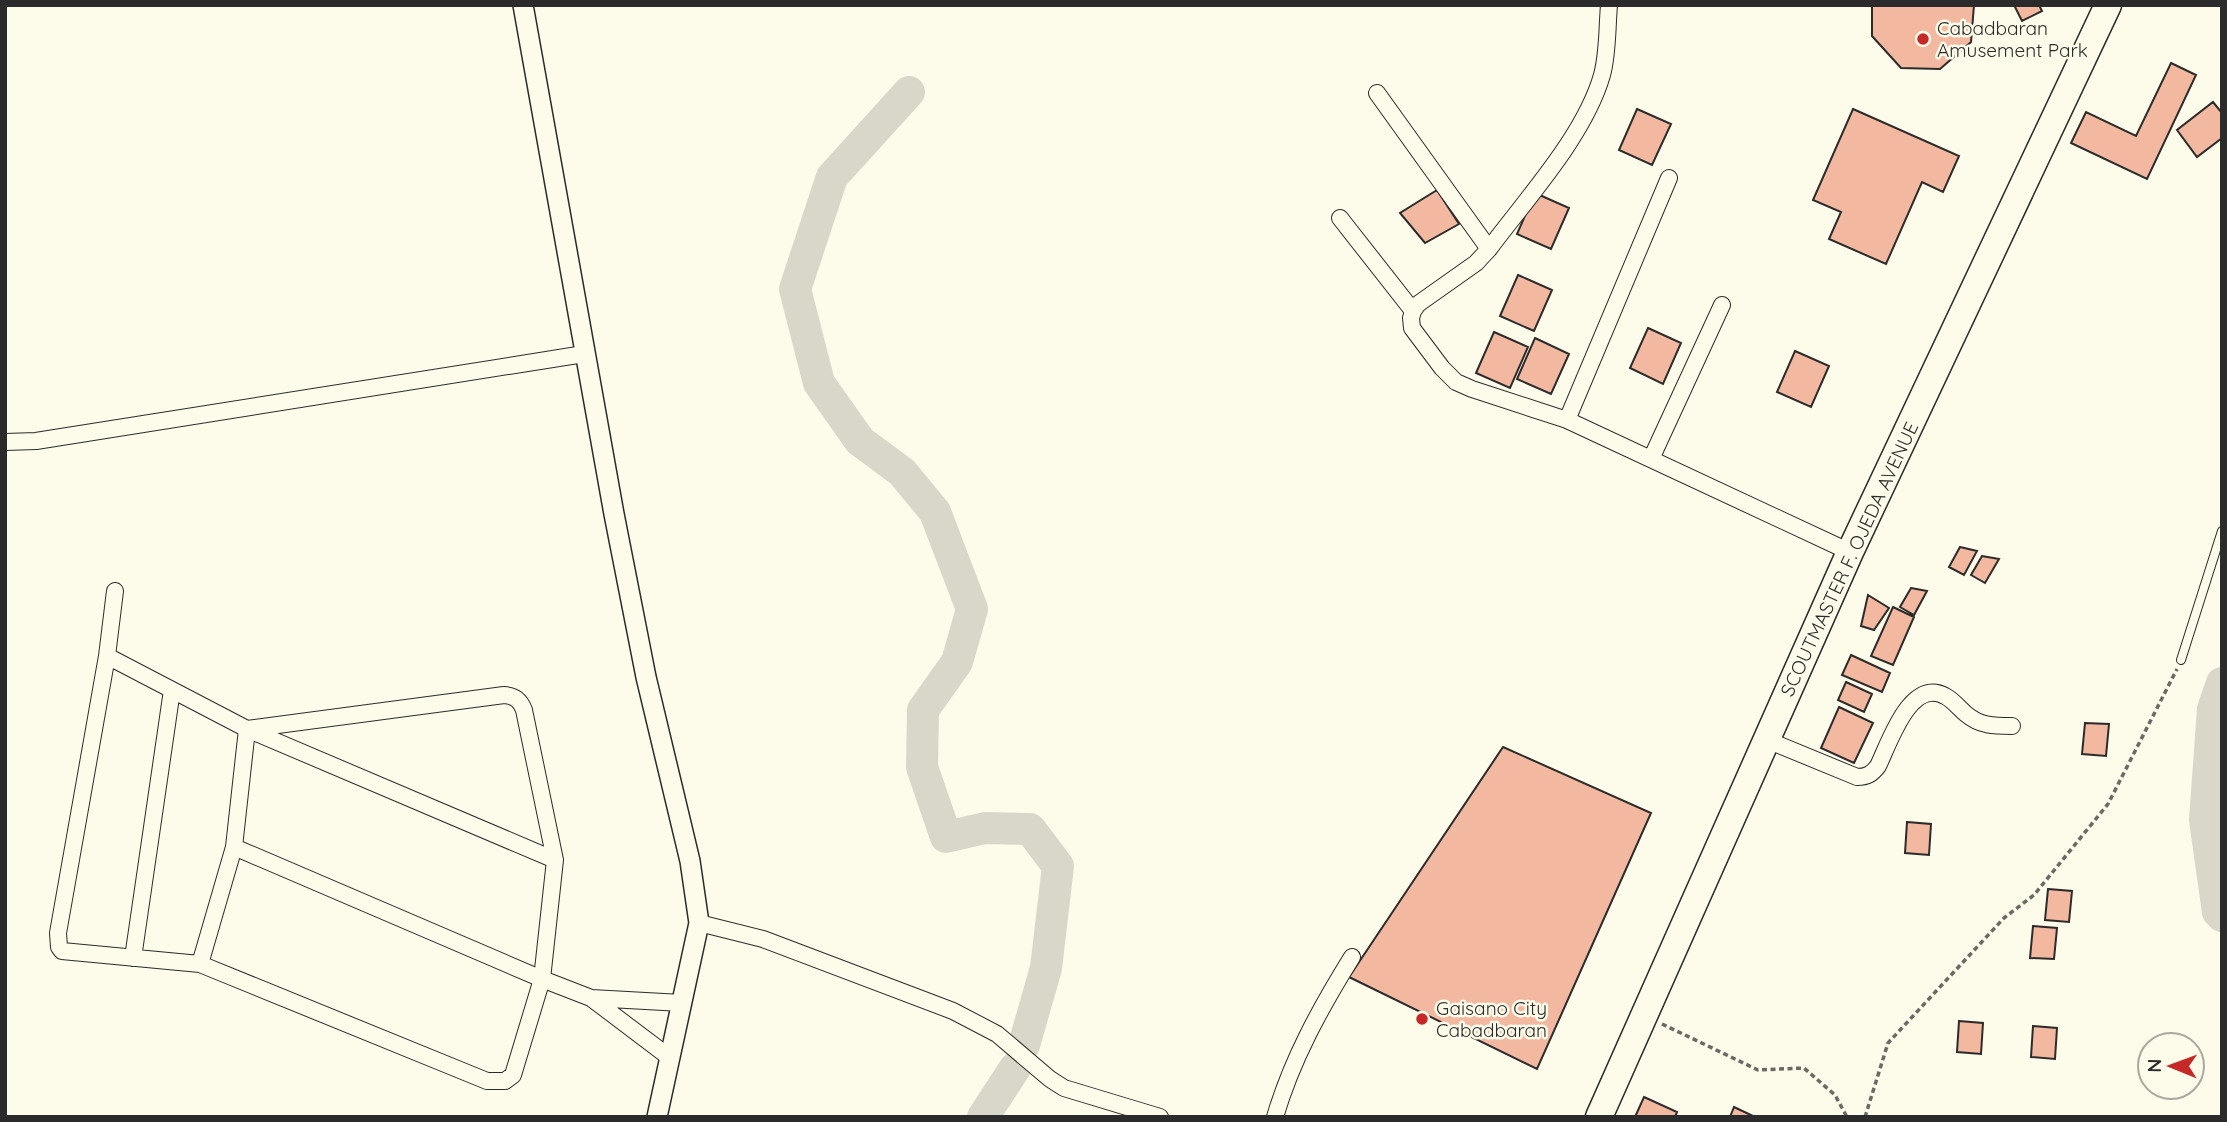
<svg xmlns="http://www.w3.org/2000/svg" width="2227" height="1122" font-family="Quicksand,sans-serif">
	<rect width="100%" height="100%" fill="#fdfbea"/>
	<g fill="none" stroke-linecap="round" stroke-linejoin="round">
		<path stroke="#d8d7c9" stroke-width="32" d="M909,92l-77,85 -37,112 24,94 41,58 42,31 33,40 37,97 -15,53 -34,48 -1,57 24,70 39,-9 45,1 28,37 -12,102 -22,77
			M2222,683l-9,26 -8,111 13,92 4,4
			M983,1117l32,-49"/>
	</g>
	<path fill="#f2b8a0" stroke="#2b2b2b" stroke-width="2" d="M1872,5h102l-3,37 -31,27 -39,-1 -29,-32z
		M2014,5h25l3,6 -20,10z
		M2171,63l25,12 -49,104 -76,-36 15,-31 50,24z
		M2213,102l9,11v25l-25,19 -20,-27z
		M1637,109l34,15 -19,41 -33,-15z
		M1853,109l106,47 -16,36 -21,-10 -36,82 -57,-25 12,-27 -28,-12z
		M1437,190l22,34 -34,19 -25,-30z
		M1535,193l34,15 -18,41 -34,-15z
		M1518,275l34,15 -18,41 -34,-15z
		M1648,328l33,15 -18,41 -33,-16z
		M1494,332l34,15 -18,41 -34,-15z
		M1535,338l34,16 -18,40 -34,-15z
		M1795,351l34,15 -18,41 -34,-15z
		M1960,547l17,4 -13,24 -15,-8z
		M1982,556l17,3 -14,24 -14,-8z
		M1911,588l16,3 -13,24 -14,-8z
		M1868,595l21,13 -15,22 -13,-4z
		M1893,607l21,10 -21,48 -22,-9z
		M1851,655l39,18 -8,19 -40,-17z
		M1846,682l26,12 -8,18 -26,-12z
		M1839,707l34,16 -19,40 -33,-15z
		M2085,723l24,1 -3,32 -24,-2z
		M1503,747l148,66 -114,256 -188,-92z
		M1907,822l24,2 -2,31 -24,-2z
		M2048,889l24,2 -3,31 -24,-2z
		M2033,926l24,2 -3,31 -24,-1z
		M1959,1021l24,2 -2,31 -24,-2z
		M2033,1026l24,2 -2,31 -24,-2z
		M1644,1097l33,15 -2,5h-40z
		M1734,1107l21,10h-25z"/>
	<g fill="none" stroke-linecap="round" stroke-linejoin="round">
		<g stroke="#2b2b2b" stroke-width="10">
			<path id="service" d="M2181,660l41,-129"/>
		</g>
		<g stroke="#2b2b2b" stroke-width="18">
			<path id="minor" d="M1609,5c-2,23 -1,48 -7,70 -17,60 -75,123 -113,174l-13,14 -58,41 -5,7 -2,7 1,10 30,40 14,14 16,7 95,31 283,132
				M1377,93l112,156
				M1340,218l73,93
				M1567,420l102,-242
				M5,442l31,-1 548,-87
				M1651,459l71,-154
				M115,591l-8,65 -49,277 1,14 3,4 138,13 287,117h18l8,-6 29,-96 13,-119 -31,-150c-4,-10 -9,-14 -20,-15l-257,34 -13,118 -34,117
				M107,656l140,73 308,131
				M1767,740l90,37c10,0 15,-3 21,-11 11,-22 32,-89 67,-70 8,4 14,12 21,18 14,12 28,12 46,12
				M234,847l308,132 49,19 78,59
				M699,923l64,16 190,72 44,23 53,45 14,9 96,29
				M133,958l39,-268
				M591,998l91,5
				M1275,1117c17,-58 46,-110 77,-160"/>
		</g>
		<g stroke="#2b2b2b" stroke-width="22">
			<path id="tertiary" d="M523,5l91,509 32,163 44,184 9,62 -42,194"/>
		</g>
		<g stroke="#2b2b2b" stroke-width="29">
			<path id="trunk" d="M1599,1117l251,-565 258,-547"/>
		</g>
		<path stroke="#6a6964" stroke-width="3.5" stroke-dasharray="5 3.5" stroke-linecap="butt" d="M1662,1024l96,46 46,-2 31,27 12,22
			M1865,1117l23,-74 116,-125 30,-23 74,-91 69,-135"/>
		<use href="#service" stroke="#fdfbea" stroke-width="8"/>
		<use href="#minor" stroke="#fdfbea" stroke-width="16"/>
		<use href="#tertiary" stroke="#fdfbea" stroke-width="19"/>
		<use href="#trunk" stroke="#fdfbea" stroke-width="26"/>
	</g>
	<g fill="#c62828" stroke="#fdfbea" stroke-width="2.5">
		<circle cx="1923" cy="39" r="7"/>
		<circle cx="1422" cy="1019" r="7"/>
	</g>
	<g text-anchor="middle" stroke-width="5" stroke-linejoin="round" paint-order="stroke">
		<g font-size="19" fill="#2b2b2b" stroke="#fdfbea" text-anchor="start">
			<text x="1937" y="35">Cabadbaran<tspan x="1937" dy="22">Amusement Park</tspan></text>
			<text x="1436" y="1015">Gaisano City<tspan x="1436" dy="22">Cabadbaran</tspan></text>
		</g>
		<g font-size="19" fill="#2b2b2b" stroke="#fdfbea">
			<text transform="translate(1849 559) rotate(-65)" y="7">SCOUTMASTER F. OJEDA AVENUE</text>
		</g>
	</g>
	<rect width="2227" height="1122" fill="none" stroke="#2b2b2b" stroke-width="14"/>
	<g transform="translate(2171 1066) rotate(271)"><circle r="33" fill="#fdfbea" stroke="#a9a89e" stroke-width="2"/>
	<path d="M0-5L12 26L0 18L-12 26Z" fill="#c62828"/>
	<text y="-10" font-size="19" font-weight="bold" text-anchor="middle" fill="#2b2b2b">N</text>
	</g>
</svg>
